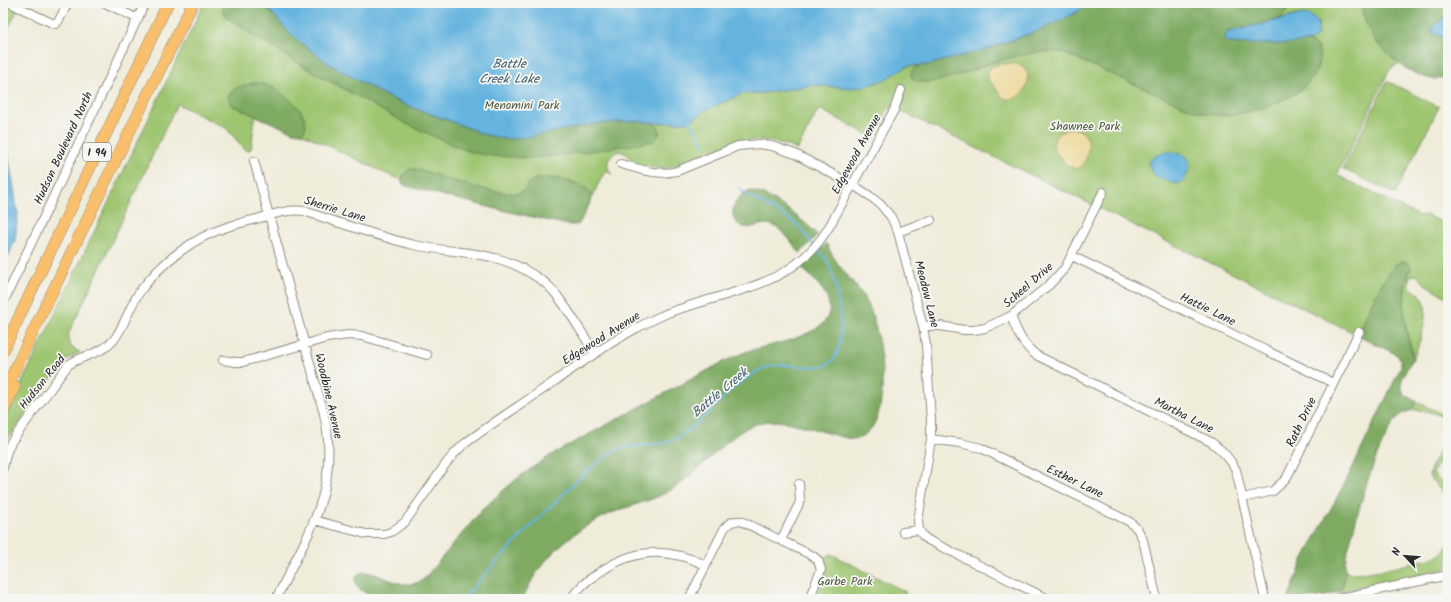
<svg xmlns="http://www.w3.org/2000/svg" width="1451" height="602" font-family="Kalam,sans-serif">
	<rect width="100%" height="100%" fill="#f6f6f2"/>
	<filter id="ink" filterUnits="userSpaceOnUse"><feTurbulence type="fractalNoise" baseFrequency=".025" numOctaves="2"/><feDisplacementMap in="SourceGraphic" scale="8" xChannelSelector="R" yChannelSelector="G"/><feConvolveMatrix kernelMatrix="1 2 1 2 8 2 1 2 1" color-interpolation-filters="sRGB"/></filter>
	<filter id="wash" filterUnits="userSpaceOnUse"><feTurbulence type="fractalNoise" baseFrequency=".012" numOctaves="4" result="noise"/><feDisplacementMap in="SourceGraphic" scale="16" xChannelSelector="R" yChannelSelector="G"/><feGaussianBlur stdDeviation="0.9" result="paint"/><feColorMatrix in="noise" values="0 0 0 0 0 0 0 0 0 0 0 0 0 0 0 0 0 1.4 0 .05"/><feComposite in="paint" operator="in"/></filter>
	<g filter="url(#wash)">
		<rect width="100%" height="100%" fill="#f0ecda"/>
		<path fill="#9ec570" stroke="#64784e" d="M3,3h7l9,4 -16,32z
			M204,3h564l140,63 19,-1 60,-16 50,-18 178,84c29,1 70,-11 91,-30l5,-42 -8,-2h8c6,-6 8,-10 7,-19l-15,-8 -23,5 7,-9 2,-7h72v4l15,35 24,22 -8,3 -4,6 -51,102 82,41 7,-1 22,10v73l-23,-14 -9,-9 -5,1 -2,4v6c4,5 12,8 15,15 6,13 -6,50 -14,63l3,-10 -6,-20 -3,-25 1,-22 6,-19 -4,-6h-8l-37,75 -472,-231 -17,31 -54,-28 -22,41c-38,-19 -67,-7 -104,8 -9,4 -19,9 -29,10 -9,1 -22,-2 -30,-6 -7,-4 -11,-17 -22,-7 -3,2 -4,5 -4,8 -1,4 1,8 4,11l-7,-3 -27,53 -22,-4 -163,-43 -137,-66 -5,38 -5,2 -20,-23 -49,-24 -108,229c-3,10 2,15 11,19l-12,7 -9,9 -48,67 -8,13 1,-28z
			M1387,81l52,26 -44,87 -52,-25z
			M1414,400l34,17v5c-9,-9 -26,-14 -39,-11l5,-3 1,-7z
			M1448,435v8l-15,30 6,7 9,7v11l-17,-19 -2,-4 3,-10z
			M1448,545v21l-3,3 -108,24c8,-8 8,-16 7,-27l1,5c14,7 73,-9 90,-14l6,-3z
			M831,554l75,38 -3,7h-89c7,-13 16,-26 9,-40z"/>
		<path fill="#7eaa62" stroke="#546a46" d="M222,3h41l4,6 62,55 57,32 23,10 47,17 27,11 88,-6 22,-4 42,-3 16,1 6,3 2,3c2,7 -3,12 -9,14l-87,13 -35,3 -35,-2 -19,-3 -19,-7 -50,-23 -95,-53 -48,-29 -35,-23 -4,-7z
			M1093,3h196l-4,11 -5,5 -52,13 -2,10c7,2 14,1 21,1 10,0 21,2 31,1 12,0 24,-6 35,0 7,3 7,9 6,16 -1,12 -11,25 -21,32 -15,10 -54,23 -72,23 -12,1 -23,-2 -35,-6l-130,-57c-22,-2 -46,4 -67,10 -16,5 -70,31 -83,15 0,-10 6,-12 16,-12 19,-6 39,-10 59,-16 37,-11 73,-27 107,-46z
			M1361,3h87v12l-15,12 7,9h8v42c-8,1 -17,2 -24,-1 -29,-10 -62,-43 -63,-74z
			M254,83c7,0 12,1 18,4 13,7 43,30 31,45l-3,1 -7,-1 -62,-27 -3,-8c4,-10 16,-12 26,-14z
			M411,169h6c20,6 87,30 105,23 4,-4 6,-10 13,-13 13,-4 48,2 56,14l-1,10 -11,21 -3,1h-8l-76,-17 -86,-22 -4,-3c-1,-6 3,-12 9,-14z
			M748,191c19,-1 56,30 70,44l-18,18c-8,-10 -15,-21 -26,-27 -12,-6 -20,4 -30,1 -20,-7 -10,-30 4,-36z
			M826,243c5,9 9,18 16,26 9,12 21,23 27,37 12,27 29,130 -17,133 -26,-4 -63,-22 -89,-17 -22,5 -37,21 -52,35 -12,11 -24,22 -37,31 -19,13 -41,16 -62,25 -39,16 -74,47 -89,86h-143c-10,-4 -28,-9 -24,-22l6,-5c20,-1 38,21 61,8l58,-69 18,-17 20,-17 29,-20 21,-12 154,-83c7,-3 15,-7 22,-10 22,-8 99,-16 82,-54 -5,-12 -17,-22 -26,-31l16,-14z
			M1402,261l5,1 4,4 -6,21 -1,22 3,25 6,23 -11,22 -1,7 3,8 11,7 1,4c-3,6 -9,6 -15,10 -5,3 -8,9 -11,14 -22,38 -32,86 -44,128 -2,8 0,17 -2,25 -1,4 -3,8 -7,10 -9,6 -37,7 -49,7l15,-39 45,-83 53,-110v-7l-4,-5 -35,-18 3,-7 -4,-2c6,-14 26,-64 41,-67z"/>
		<path fill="#eeda9e" stroke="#8c8264" d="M1001,64c6,0 13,-1 19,1 18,8 3,41 -17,33l-11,-15 -3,-1 -2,-9 4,-6z
			M1072,128c22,4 18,24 10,39l-6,2 -11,-5c-2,-6 -7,-8 -10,-13 -6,-12 7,-22 17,-23z"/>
		<path fill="#65b4df" stroke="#487085" d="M263,3h830l-29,16 -27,12 -50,18 -22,6 -38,10 -19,1 -22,13 -16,6 -18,3 -40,-3 -47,8 -23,1 -36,16 -17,12 -31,1 -23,-2 -18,1 -24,2 -64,13 -25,2 -21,-5 -27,-11 -47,-17 -23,-10 -57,-32 -36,-27z
			M1303,14c10,1 17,8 15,18 -1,4 -2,6 -5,8 -8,5 -77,5 -87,2l-2,-3 4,-7z
			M1448,15v21h-8l-7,-3 -1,-4 4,-5z
			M3,122l15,92 -3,26 -12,30z
			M1163,152c14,-1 33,2 25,20 -2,6 -5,9 -10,12 -11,-2 -31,-8 -29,-23l8,-6z"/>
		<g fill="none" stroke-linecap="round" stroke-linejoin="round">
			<path stroke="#65b4df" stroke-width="2" d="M689,122l5,5 10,17
				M739,189c18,14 40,21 57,35 7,6 12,15 18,22
				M463,599c27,-32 56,-61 85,-90 20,-19 40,-42 64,-56 21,-12 48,-4 67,-16 29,-18 48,-50 79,-66 8,-4 17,-6 26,-6 13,0 40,7 49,-5 15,-18 5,-77 -5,-97 -2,-5 -8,-9 -11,-14"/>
		</g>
	</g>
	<g filter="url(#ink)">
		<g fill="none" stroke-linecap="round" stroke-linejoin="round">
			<g stroke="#8e8c82" stroke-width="10">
				<path id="minor" d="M10,3l42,20 4,1 3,-4 9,-17
					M105,3l33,16
					M254,161l70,253c17,75 -17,121 -48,185
					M621,164c18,5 37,12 56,7l61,-25 21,-2 13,2 23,8 58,31 17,11 11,9 10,12 7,15 25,94 3,19 5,75v19l-13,82 1,9 4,6 5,4 120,59
					M898,232l33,-12
					M1072,256l261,127
					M3,303l142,-300
					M1011,316c6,16 11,28 25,39l175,87c11,8 19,16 25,28l29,129
					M923,326h17l24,4h10l11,-2 26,-12 38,-31 16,-17 38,-76
					M223,360l12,2h8l84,-24 21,-3 14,1 65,19
					M931,439l29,4 21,5 149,74 8,8 5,10 14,59
					M3,468l3,-14 5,-12 57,-77c14,-10 33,-11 45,-24 12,-15 16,-35 28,-51 21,-28 52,-52 86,-63 11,-4 22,-6 33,-9 14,-4 29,-9 44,-7 36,12 73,25 110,34 27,6 55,6 81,13 17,4 35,14 49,24 17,13 38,52 51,71
					M1243,498l30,-7 13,-12 73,-147
					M314,520l52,14h18l7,-2 14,-10 40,-57 8,-10 10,-10c26,-20 55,-38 82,-57 29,-20 57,-41 88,-58 17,-9 34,-18 53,-23 56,-19 109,-23 143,-80l65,-117 7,-20
					M903,532l16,-2
					M781,540l19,-38 -1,-18
					M571,599c7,-11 15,-18 26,-25 36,-26 69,-27 109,-9
					M689,599l35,-70c4,-6 10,-9 17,-8l72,35 5,4 3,10 -12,29
					M1336,599l112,-24"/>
			</g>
			<g stroke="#8e8c82" stroke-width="12">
				<path id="highway" d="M3,351l165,-348
					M3,394l140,-290 50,-101
					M3,412l12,-26"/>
			</g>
			<use href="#minor" stroke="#fff" stroke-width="8"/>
			<use href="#highway" stroke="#f9bf6c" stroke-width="11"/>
		</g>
	</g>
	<g text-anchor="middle" stroke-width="3.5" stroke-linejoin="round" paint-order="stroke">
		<rect fill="#f6f6f2" stroke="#686867" stroke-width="1" x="83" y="143" width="28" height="18" rx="3"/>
		<g font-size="11" font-weight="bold" fill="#2b2b2b">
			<text x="97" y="156">I 94</text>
		</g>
		<g font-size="12" fill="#4e5940" stroke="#f6f6f2">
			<text x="522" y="109">Menomini Park</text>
			<text x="1085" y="130">Shawnee Park</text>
			<text x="845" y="585">Garbe Park</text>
		</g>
		<g font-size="12" fill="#2b2b2b" stroke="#f6f6f2">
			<text transform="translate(63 148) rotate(-65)" y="4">Hudson Boulevard North</text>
			<text transform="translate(856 154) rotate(-61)" y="4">Edgewood Avenue</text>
			<text transform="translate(335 209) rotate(17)" y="4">Sherrie Lane</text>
			<text transform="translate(1028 285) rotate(-41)" y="4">Scheel Drive</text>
			<text transform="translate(927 294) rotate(76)" y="4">Meadow Lane</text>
			<text transform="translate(1208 309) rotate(26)" y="4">Hattie Lane</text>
			<text transform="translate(601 338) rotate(-32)" y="4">Edgewood Avenue</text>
			<text transform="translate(42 382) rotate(-51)" y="4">Hudson Road</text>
			<text transform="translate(329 396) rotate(77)" y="4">Woodbine Avenue</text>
			<text transform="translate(1184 415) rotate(27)" y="4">Martha Lane</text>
			<text transform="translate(1301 422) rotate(-64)" y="4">Rath Drive</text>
			<text transform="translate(1075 481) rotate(26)" y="4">Esther Lane</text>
		</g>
		<g font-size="13" font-style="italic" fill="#3f5b6a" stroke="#f6f6f2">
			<text x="509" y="68">Battle<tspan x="509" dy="15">Creek Lake</tspan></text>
			<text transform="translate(719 392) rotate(-40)" y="5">Battle Creek</text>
		</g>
	</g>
	<rect width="1451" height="602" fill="none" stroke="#f6f6f2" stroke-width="16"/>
	<g transform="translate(1405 556) rotate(296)" stroke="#f6f6f2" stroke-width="3" paint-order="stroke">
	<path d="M0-3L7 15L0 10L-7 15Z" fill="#2b2b2b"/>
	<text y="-6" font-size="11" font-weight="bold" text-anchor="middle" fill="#2b2b2b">N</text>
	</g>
</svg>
